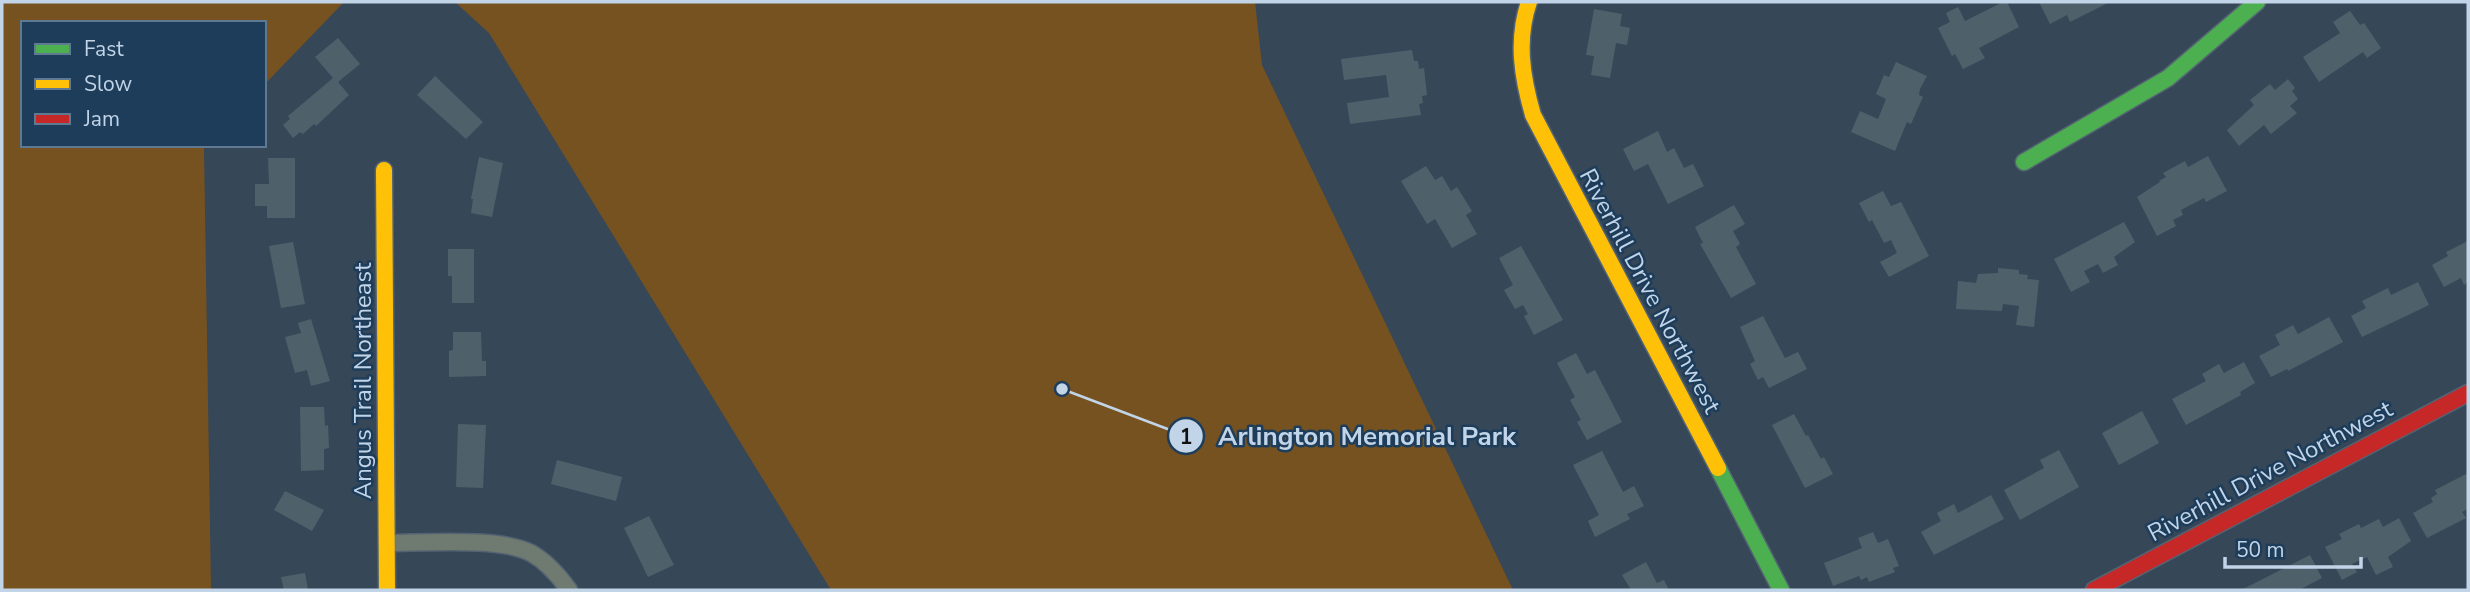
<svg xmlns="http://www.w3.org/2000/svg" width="2470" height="592" font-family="'Nunito Sans',sans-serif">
	<rect width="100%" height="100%" fill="#364758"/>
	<path fill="#765221" d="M2,2h342l-80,83v-62h-241v122h184l-3,4 7,441h-209z
		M455,2h800l7,63 251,525h-682l-342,-557z"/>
	<path fill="#4e616a" d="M2003,2h4l12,25 -40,21 6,10 -22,11 -8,-15 -3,2 -14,-28 12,-6 -4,-9 12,-6 7,14z
		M2039,2h71l-40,20 -3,-7 -17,9z
		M1594,9l28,5 -2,12 10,2 -3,17 -11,-2 -6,35 -19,-3 3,-19 -8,-1z
		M2350,11l10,14 4,-2 17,25 -14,10 -4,-6 -44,30 -16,-25 37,-24 -7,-11z
		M338,38l22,26 -22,18 11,13 -33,31 -2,-2 -11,10 -3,-2 -7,6 -10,-13 7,-6 -2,-3 45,-38 -18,-21z
		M1412,50l2,11h4l1,8 5,-1 3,27 -5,1 1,7 -4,1 2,11 -71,9 -3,-21 42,-6 -3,-22 -42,5 -3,-21z
		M1896,62l31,14 -7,13 -1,6 4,2 -12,27 -4,-2 -12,29 -44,-19 9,-21 18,8 8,-20 -10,-5 8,-19 5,2z
		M435,76l48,46 -17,17 -49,-44z
		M2288,79l7,9 -3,3 6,8 -8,7 7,7 -26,21 -7,-9 -25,21 -12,-16 27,-25 -4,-5 20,-16 5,6z
		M1658,131l9,21 7,-4 10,20 9,-4 11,22 -36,18 -20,-40 -14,7 -11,-22z
		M2208,156l19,35 -21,11 -2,-4 -23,12 2,5 -10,5 3,6 -19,10 -20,-39 23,-15 -1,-1 7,-4 -3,-4 22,-12 3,6z
		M479,157l24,6 -11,54 -21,-4 2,-14h-2z
		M268,158h27v60h-28v-12h-12v-22h14z
		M1426,166l9,14 7,-4 9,15 6,-4 15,24 -6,4 11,19 -25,14 -17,-29 -8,5 -26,-43z
		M1883,191l8,15 10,-4 28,54 -40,21 -9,-15 17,-9 -6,-13 -7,3 -12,-23 -3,2 -10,-19z
		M1734,205l11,19 -12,7 7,13 -4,3 20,37 -25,14 -31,-54 3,-1 -8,-16z
		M2124,222l11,20 -21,15 4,8 -15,8 -5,-9 -14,7 6,11 -19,10 -17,-33z
		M2468,241v41l-4,3 -3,-7 -17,9 -12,-22 16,-9 -2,-4z
		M293,242l12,62 -24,4 -12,-62z
		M1521,246l42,74 -29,15 -10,-19 4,-2 -5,-9 -8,4 -11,-19 9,-5 -14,-27z
		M448,249h26v54h-22v-27h-4z
		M1998,268l21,2v4l9,1 -1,4 12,1 -5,47 -18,-2 3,-19 -16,-2 -1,7 -46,-2 2,-28 18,2 2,-9 20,-1z
		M2418,282l11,23 -67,32 -11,-21 15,-8 -4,-7 26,-13 3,7z
		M1763,316l22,42 13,-6 9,17 -38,19 -6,-11 -5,3 -8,-16 5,-3 -15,-34z
		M2329,317l14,25 -55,29 -1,-2 -16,8 -12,-21 21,-11 -5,-10 18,-10 5,9z
		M311,319l19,62 -19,5 -4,-16 -12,3 -10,-36 16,-4 -3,-10z
		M453,332h28l1,29h4v15l-37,1v-26l4,-1z
		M1576,353l11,21 8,-4 27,52 -35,18 -10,-18 4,-2 -11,-20 5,-3 -18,-34z
		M2244,362l11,21 -15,9 1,3 -55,30 -14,-26 34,-18 -4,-7 17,-10 5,9z
		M300,407h24l1,19 3,-1 1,23 -5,1v21l-23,1z
		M2142,411l17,32 -40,22 -17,-32z
		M1794,414l12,22 2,-1 13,24 3,-2 9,17 -28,14 -33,-63z
		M458,424l28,1 -3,63 -27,-1z
		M2059,450l20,37 -59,33 -16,-30 40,-22 -4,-8z
		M1602,451l21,41 11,-6 10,20 -17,8 3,5 -35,18 -7,-16 11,-6 -26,-50z
		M557,460l65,17 -6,24 -65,-17z
		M2468,473v36l-6,3 4,6 -39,20 -14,-25 20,-11 -2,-4 6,-4 -2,-4z
		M285,491l39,19 -12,21 -38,-21z
		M1991,495l13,24 -70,36 -13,-23 20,-11 -4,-8 17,-9 4,9z
		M649,516l25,49 -26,12 -24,-49z
		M2399,518l12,23 -23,16 5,10 -17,8 -9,-18 -15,7 5,8 -15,8 -17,-33 17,-8 -3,-5 20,-10 2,4 18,-9 4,8z
		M1873,532l5,11 10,-4 11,27 -6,2 2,4 -26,10 -2,-5 -6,3 -2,-4 -26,10 -9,-23 38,-15 -4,-10z
		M2310,555l12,23 -23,12h-58z
		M1646,562l11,21 7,-3 5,10h-38l-9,-15z
		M305,573l3,17h-24l-3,-13z"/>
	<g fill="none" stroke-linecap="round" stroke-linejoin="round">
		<g stroke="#546372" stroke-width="19">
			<path id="street" d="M387,543c36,0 115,-6 144,10 16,9 28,23 38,37"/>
		</g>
		<g stroke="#546372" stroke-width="19">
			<path id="fast" d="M2024,162l144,-84 89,-76
				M1718,468l63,122"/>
		</g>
		<g stroke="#546372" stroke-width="19">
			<path id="slow" d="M1529,2c-13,38 -7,75 4,113l185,353
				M384,170l3,420"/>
		</g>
		<g stroke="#546372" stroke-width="19">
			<path id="jam" d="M2094,590l374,-197"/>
		</g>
		<use href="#street" stroke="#6f7a70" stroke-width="16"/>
		<use href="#fast" stroke="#4caf50" stroke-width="16"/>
		<use href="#slow" stroke="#ffc107" stroke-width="16"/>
		<use href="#jam" stroke="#c62828" stroke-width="16"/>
	</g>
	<g text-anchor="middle" stroke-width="5" stroke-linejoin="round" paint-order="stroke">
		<g font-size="24" fill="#c2d4e7" stroke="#1d3d5b">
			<text transform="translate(1650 291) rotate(62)" y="8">Riverhill Drive Northwest</text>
			<text transform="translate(363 381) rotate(-90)" y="8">Angus Trail Northeast</text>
			<text transform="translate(2270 471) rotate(-28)" y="8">Riverhill Drive Northwest</text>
		</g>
	</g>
	<path fill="none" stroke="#c2d4e7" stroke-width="2.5" d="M1062 389L1186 436"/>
	<g fill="#c2d4e7" stroke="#1d3d5b" stroke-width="2.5">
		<circle cx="1062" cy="389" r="7"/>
		<circle cx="1186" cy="436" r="18"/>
	</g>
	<g font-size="21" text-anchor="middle" font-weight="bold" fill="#111">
		<text x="1186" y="444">1</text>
	</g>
	<g font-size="26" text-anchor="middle" font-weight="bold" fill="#c2d4e7" stroke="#1d3d5b" stroke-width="5" stroke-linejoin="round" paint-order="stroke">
		<text x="1367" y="445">Arlington Memorial Park</text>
	</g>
	<rect width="2470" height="592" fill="none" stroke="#c2d4e7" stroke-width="7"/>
	<rect x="21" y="21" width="245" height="126" fill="#1d3d5b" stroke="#5f7993" stroke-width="2"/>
	<rect x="35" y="44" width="35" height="10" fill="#4caf50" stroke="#5f7993" stroke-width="2"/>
	<text x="84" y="56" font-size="21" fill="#c2d4e7">Fast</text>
	<rect x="35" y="79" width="35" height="10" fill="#ffc107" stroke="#5f7993" stroke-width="2"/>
	<text x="84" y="91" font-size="21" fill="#c2d4e7">Slow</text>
	<rect x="35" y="114" width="35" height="10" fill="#c62828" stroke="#5f7993" stroke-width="2"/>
	<text x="84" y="126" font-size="21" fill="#c2d4e7">Jam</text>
	<path d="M2225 557v10h136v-10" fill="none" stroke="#c2d4e7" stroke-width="3.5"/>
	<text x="2236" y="557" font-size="21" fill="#c2d4e7" stroke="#1d3d5b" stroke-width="5" paint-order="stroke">50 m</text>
</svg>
